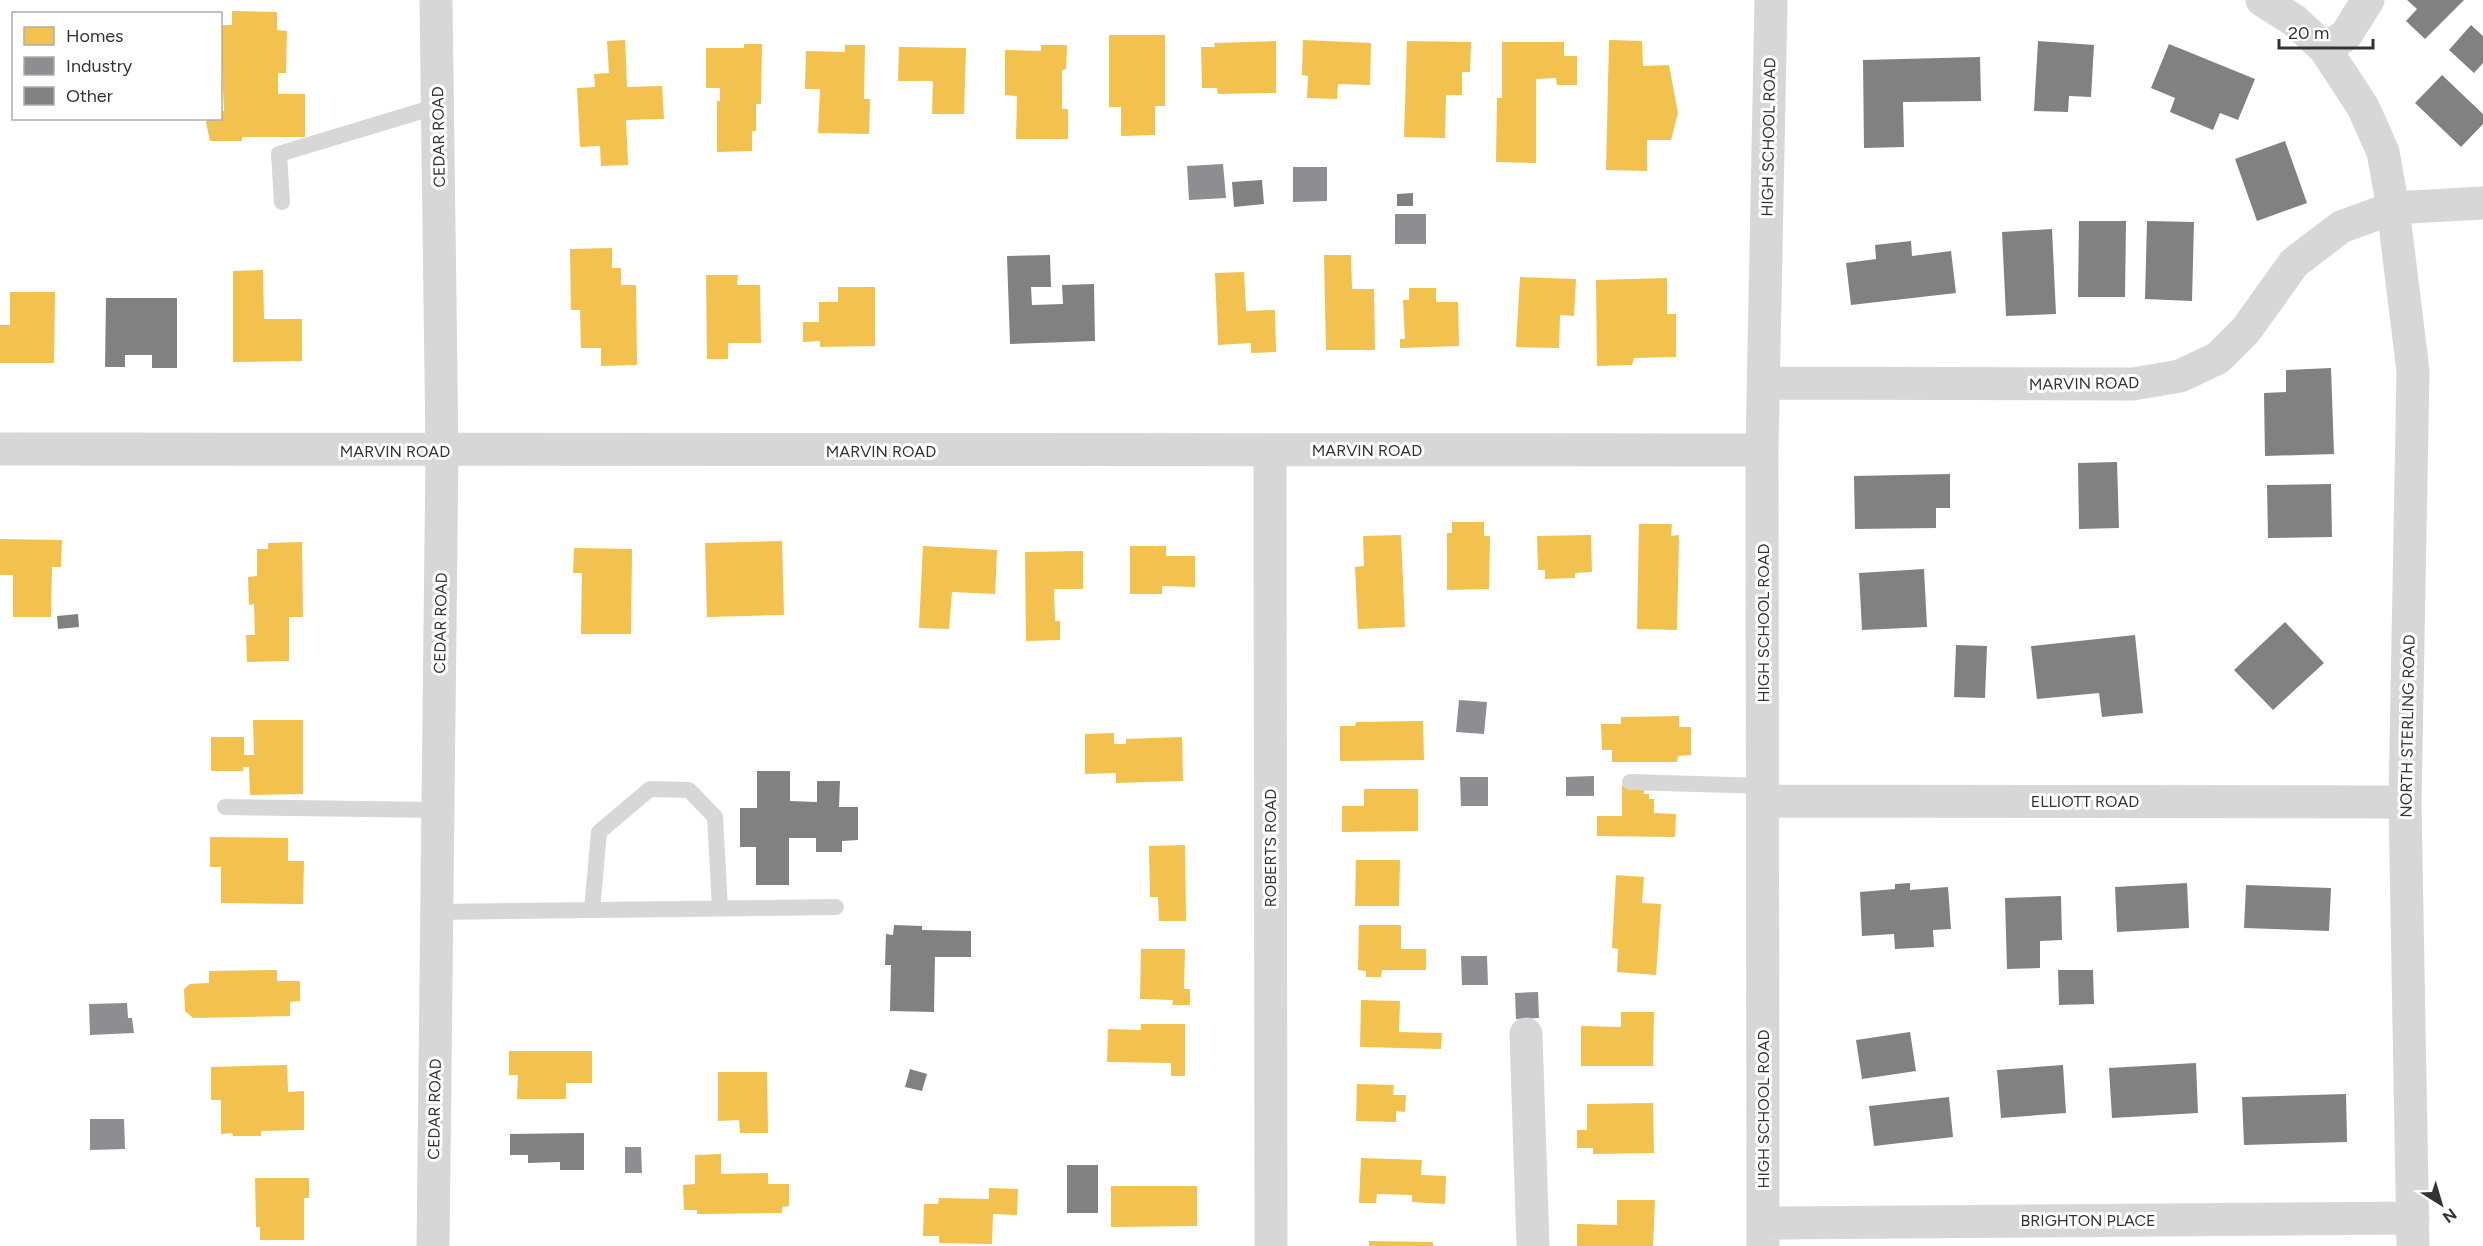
<svg xmlns="http://www.w3.org/2000/svg" width="2483" height="1246" font-family="Figtree,sans-serif">
	<rect width="100%" height="100%" fill="#fff"/>
	<path fill="#f2c14e" d="M232,11l45,1v18l10,1 -1,42h-8v21h27v43h-63v4h-32l-4,-19 3,-4h11v-7h4l-4,-86h12z
		M1109,35h56v71h-10v29l-34,1v-29h-12z
		M625,40l2,47 35,-1 2,33 -38,1 2,45 -27,1 -1,-20 -20,1 -3,-59 18,-1 -1,-13 15,-1 -2,-32z
		M1303,40l68,3 -1,42 -32,-1 -1,15 -30,-1 1,-22 -6,-1z
		M1609,40l33,1 1,25 26,-1 9,48 -7,27h-24v31l-41,-1z
		M1276,41v52l-58,1 -1,-6h-15l-1,-41h14l-1,-4z
		M1407,41l64,1 -1,30h-8v23h-16l-1,43 -41,-1z
		M1502,42h62v14h13v29h-20l-1,-7 -20,1v84l-40,-1 1,-64h5z
		M744,44h18l-1,60h-5v27h-4v20l-35,1v-51h3v-13h-14v-40h38z
		M845,45h20l-1,54h6l-1,35 -51,-1 2,-44h-15l1,-38 39,1z
		M1041,45h26l-1,24 -4,1v39h6v30h-52l1,-43 -12,-1v-45l36,1z
		M899,47l67,1 -2,66h-32l1,-33h-35z
		M612,248v20h9v17h15l1,80 -36,1v-18h-20l-1,-38h-9l-1,-61z
		M1324,255h27l1,34h22l1,61h-49z
		M263,270l1,49h38v42l-69,1v-91z
		M1244,272l2,39 29,-1 1,42 -25,1v-10l-33,2 -3,-72z
		M706,275h32l-1,10h23l1,58h-33v16h-21z
		M1520,277l56,2 -2,37 -14,-1 -1,33 -43,-1z
		M1667,278v36h9v43l-42,1 -2,7 -35,1 -1,-86z
		M838,287h37v59l-55,1v-6l-17,1v-20h16v-20h19z
		M1409,288h27v14h22l1,44 -59,2v-9h5l-2,-39h6z
		M10,292h45l-1,71h-54v-38h10z
		M1452,522h32v14h6l-1,53 -42,1v-57h5z
		M1639,524h33l-1,12 8,-1 -2,95 -40,-1z
		M1401,535l4,92 -47,2 -3,-62 9,-1 -1,-30z
		M1591,535l1,37 -17,1v5l-30,1v-9h-7l-1,-34z
		M0,539l62,1 -1,27h-9l-1,50h-38v-42h-13z
		M782,541l2,74 -77,2 -2,-74z
		M302,542l1,75h-14v44l-42,1 -1,-27h9l-1,-31 -5,1 -1,-28 9,-1v-27h11v-6z
		M923,546l74,4 -2,44 -43,-2 -3,37 -30,-1z
		M1130,546h36v10h29v31l-33,-1v8h-32z
		M574,548l58,1 -1,85h-50l1,-61h-9z
		M1083,551v38h-29l1,32h5v19l-34,1 -1,-89z
		M1679,716v11h12v28l-13,1 -1,6h-65v-12h-10l-1,-26h20v-7z
		M253,720h50v74l-53,1 -1,-28h-6v4h-32v-34h33v18h10z
		M1423,721l1,39 -84,1v-35h15l1,-4z
		M1114,733v11h12v-5l56,-2 1,44 -67,2v-10l-31,1v-40z
		M1622,786l22,1v7h5v5h5v14l22,1 -1,23 -78,-1v-20h25z
		M1364,789h54v42l-76,1v-26h22z
		M210,837l78,1v23h16l-1,43 -82,-1v-36h-11z
		M1185,845l1,76h-27l-1,-24h-8l-1,-51z
		M1356,860h44l-1,46h-44z
		M1616,875l28,2 -2,26 19,1 -5,71 -39,-3 1,-23 -6,-1z
		M1359,925h42v24h25v21h-44l-1,7h-15v-6l-8,-1z
		M1141,949h44l-1,40h6v16h-18l1,-5 -33,-1z
		M277,970v11h23v20l-10,1v14l-97,2 -8,-7 -1,-22 6,-5 19,-1v-12z
		M1361,1000l39,1 -1,31 43,1 -1,16 -81,-2z
		M1621,1012h33l-1,54h-72v-40l40,1z
		M1141,1024h44v52h-14v-13l-64,-1 1,-33 33,1z
		M509,1051h83v32h-26v16h-49l1,-24h-9z
		M287,1065l1,27 16,-1v39l-43,1v5h-28l-1,-3 -11,1v-34h-10v-33z
		M718,1072h49l1,61h-28l-1,-13 -21,1z
		M1357,1084l37,1 -1,10h13l-1,17 -9,-1v11l-40,-1z
		M1653,1103l1,50 -61,1v-6h-16v-18h10v-26z
		M721,1154v20l47,-1v11h21v22l-7,1v6l-85,1v-4h-13l-1,-25 12,-1v-29z
		M1361,1158l61,2 -1,15 25,1 -1,28 -33,-2v-7l-35,-1 -1,9h-17z
		M255,1178h54v20h-5v42h-44v-13h-4z
		M1111,1186h86v40l-86,1z
		M989,1188l29,1 -1,26 -24,-1 -1,30 -53,-1v-7h-16l1,-32h14l1,-6 50,1z
		M1617,1200h38l-2,46h-76v-22l40,1z
		M1369,1241l64,1v4h-64z"/>
	<path fill="#8d8d92" d="M1223,164l3,34 -37,2 -2,-34z
		M1293,167h34v34l-34,1z
		M1395,214h31v30h-31z
		M1459,700l28,2 -3,32 -28,-2z
		M1594,776v20h-28v-19z
		M1460,777h28v29h-27z
		M1461,956h26l1,29h-26z
		M1538,992l1,26 -23,1 -1,-26z
		M127,1003l1,15h4l2,15 -44,2 -1,-31z
		M90,1119h34l1,30 -35,1z
		M625,1147h16l1,26h-17z"/>
	<path fill="#818181" d="M2407,0h57l-39,39 -19,-18 11,-12z
		M2471,25l12,11v27l-9,10 -25,-23z
		M2038,41l56,4 -3,52 -22,-1 -1,16 -34,-1z
		M2169,44l86,35 -17,41 -18,-7 -7,17 -43,-18 5,-14 -24,-10z
		M1980,57l1,44 -78,1 1,45 -40,1 -1,-88z
		M2442,75l41,39v10l-22,23 -46,-44z
		M2285,141l22,62 -50,18 -22,-62z
		M1262,180l2,24 -30,3 -2,-25z
		M1413,193v13h-16v-12z
		M2079,221h47l-1,76h-47z
		M2147,221l47,1 -2,79 -47,-2z
		M2052,229l4,85 -50,2 -4,-84z
		M1911,241l1,15 39,-5 5,42 -105,12 -5,-42 30,-4 -1,-14z
		M1050,255l1,32h-20l1,18 31,-1 -1,-19 32,-1 1,57 -85,3 -3,-88z
		M106,298h71v70h-25v-13h-27v12h-20z
		M2331,368l3,86 -69,2 -1,-63 22,-1v-22z
		M2117,462l2,66 -40,1 -1,-66z
		M1950,474v34h-14v20l-81,1 -1,-53z
		M2331,484l1,53 -64,1 -1,-53z
		M1924,569l3,58 -65,3 -3,-57z
		M78,614l1,13 -21,2 -1,-13z
		M2285,622l39,41 -51,47 -39,-40z
		M2135,635l8,78 -41,4 -3,-24 -62,6 -6,-53z
		M1956,645l31,1 -2,52 -31,-1z
		M757,771h33v30l27,1v-21h23l-1,26h19v33l-16,1v11h-26v-14h-27v47h-33v-38h-16v-39h17z
		M1910,883v7l38,-3 3,42 -18,1 1,17 -39,2 -1,-15 -32,2 -2,-44 35,-3v-5z
		M2187,883l2,45 -72,4 -2,-45z
		M2246,885l85,3 -2,43 -85,-3z
		M2061,896l1,44 -22,1v27l-33,1 -2,-71z
		M894,925l28,1v4l49,1v26h-36l-1,55 -44,-1 1,-46h-6l1,-31 7,1z
		M2058,970h35l1,34 -35,1z
		M1910,1032l6,39 -54,8 -6,-39z
		M2196,1063l2,50 -86,5 -3,-50z
		M2063,1065l3,48 -65,5 -4,-48z
		M910,1069l17,5 -5,17 -17,-4z
		M2346,1094l1,48 -103,3 -2,-48z
		M1949,1097l4,40 -79,9 -5,-40z
		M584,1133v37h-24v-8l-32,1v-8h-18v-21z
		M1067,1165h31v48h-31z"/>
	<g fill="none" stroke-linecap="round" stroke-linejoin="round">
		<path stroke="#d7d7d7" stroke-width="16" d="M282,202l-3,-48 159,-48
			M1630,782l134,4
			M225,807l213,3
			M592,910l7,-78 51,-43 39,1 26,27 5,91
			M436,912l400,-5"/>
		<path stroke="#d7d7d7" stroke-width="33" d="M2262,0l33,21 30,28 38,58 20,45 10,56 20,163 -8,431 8,444
			M2325,49l21,-14 22,-35
			M1764,383l369,1 47,-8 38,-18 28,-28 48,-67 47,-36 52,-19 90,-5
			M0,449l1762,1
			M1270,451l1,795
			M1764,801l641,1
			M1526,1034l7,212
			M1763,1223l650,-5
			M433,1246l9,-795 -6,-451
			M1763,1246l-1,-796 9,-450"/>
	</g>
	<g text-anchor="middle" stroke-width="6" stroke-linejoin="round" paint-order="stroke">
		<g font-size="16" fill="#333" stroke="#fff">
			<text transform="translate(438 137) rotate(-91)" y="6">CEDAR ROAD</text>
			<text transform="translate(1768 137) rotate(-89)" y="6">HIGH SCHOOL ROAD</text>
			<text transform="translate(2084 383) rotate(-1)" y="6">MARVIN ROAD</text>
			<text x="1367" y="456">MARVIN ROAD</text>
			<text x="395" y="457">MARVIN ROAD</text>
			<text x="881" y="457">MARVIN ROAD</text>
			<text transform="translate(440 623) rotate(-89)" y="6">CEDAR ROAD</text>
			<text transform="translate(1763 623) rotate(-90)" y="6">HIGH SCHOOL ROAD</text>
			<text transform="translate(2407 726) rotate(-89)" y="6">NORTH STERLING ROAD</text>
			<text x="2085" y="807">ELLIOTT ROAD</text>
			<text transform="translate(1270 848) rotate(-90)" y="6">ROBERTS ROAD</text>
			<text transform="translate(434 1109) rotate(-89)" y="6">CEDAR ROAD</text>
			<text transform="translate(1763 1109) rotate(-90)" y="6">HIGH SCHOOL ROAD</text>
			<text x="2088" y="1226">BRIGHTON PLACE</text>
		</g>
	</g>
	<rect x="12" y="12" width="210" height="108" fill="#ffffff" stroke="#adadad" stroke-width="1.5"/>
	<rect x="24" y="27" width="30" height="18" fill="#f2c14e" stroke="#adadad" stroke-width="1.5"/>
	<text x="66" y="42" font-size="18" fill="#333333">Homes</text>
	<rect x="24" y="57" width="30" height="18" fill="#8d8d92" stroke="#adadad" stroke-width="1.5"/>
	<text x="66" y="72" font-size="18" fill="#333333">Industry</text>
	<rect x="24" y="87" width="30" height="18" fill="#818181" stroke="#adadad" stroke-width="1.5"/>
	<text x="66" y="102" font-size="18" fill="#333333">Other</text>
	<g transform="translate(2441 1204) rotate(143)" stroke="#ffffff" stroke-width="4.5" paint-order="stroke">
	<path d="M0-4.5L10 22L0 15L-10 22Z" fill="#333333"/>
	<text y="-9" font-size="16" font-weight="bold" text-anchor="middle" fill="#333333">N</text>
	</g>
	<path d="M2279 39v9h94v-9" fill="none" stroke="#333333" stroke-width="3"/>
	<text x="2288" y="39" font-size="18" fill="#333333" stroke="#ffffff" stroke-width="4.5" paint-order="stroke">20 m</text>
</svg>
